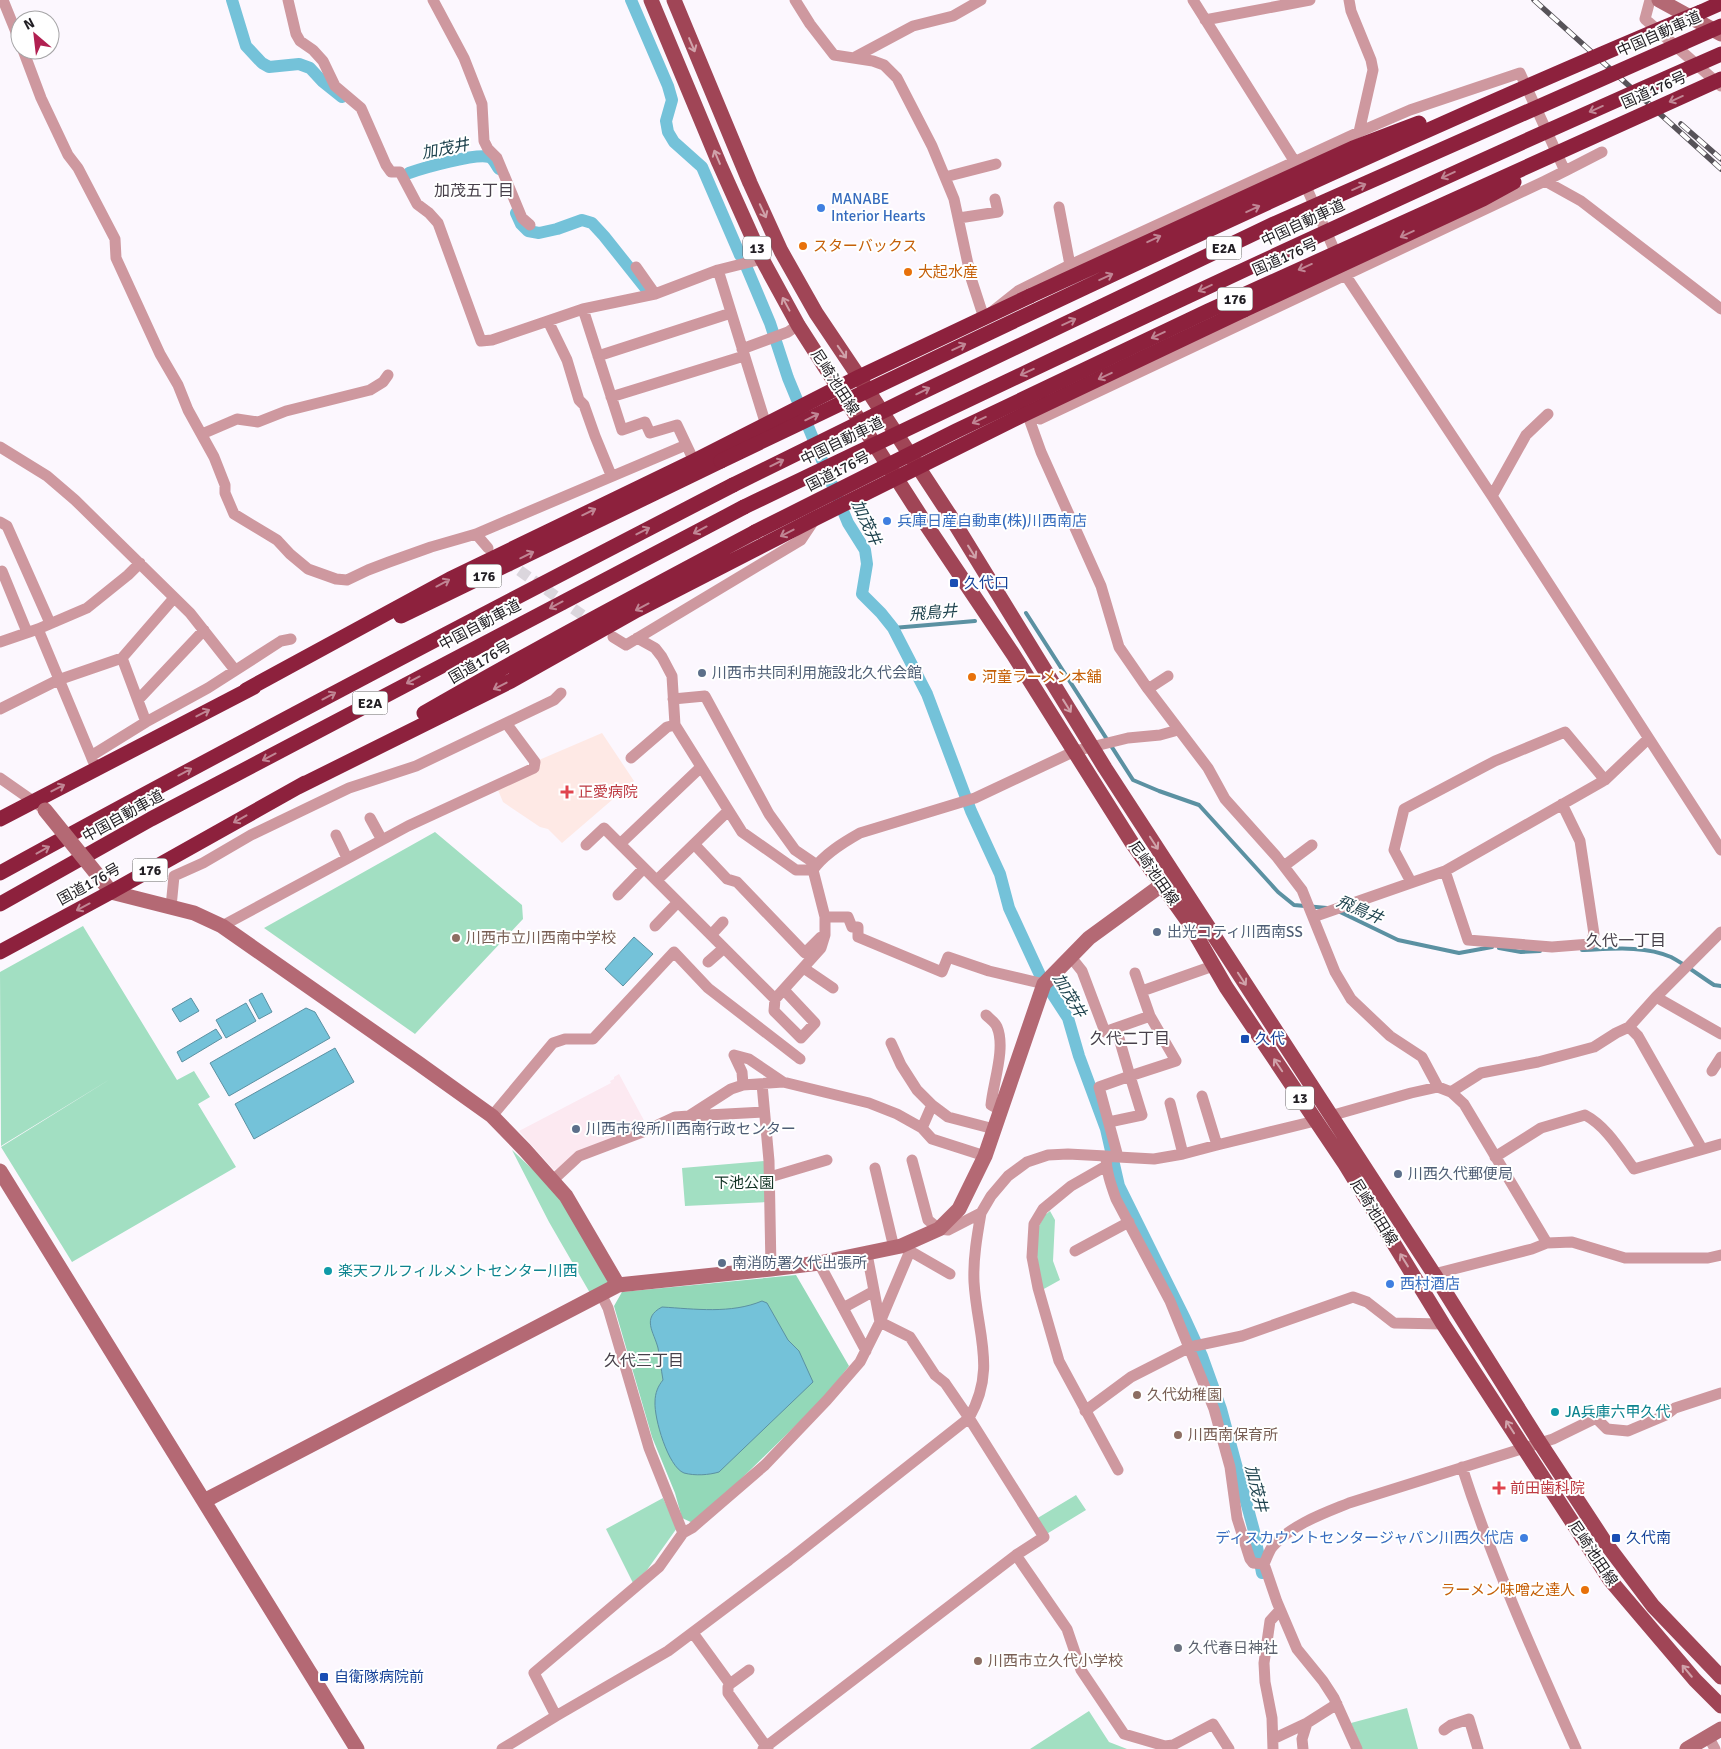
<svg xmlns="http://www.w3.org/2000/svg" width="1721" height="1749" font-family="Signika,'Noto Sans JP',sans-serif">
	<rect width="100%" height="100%" fill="#fcf7fe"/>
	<path fill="#fce9f1" d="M619,1074l28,52 -93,44 -35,-39 92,-48 -1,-2 4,-2v-2z"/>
	<path fill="#fee9e5" d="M602,733l32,48 -72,62 -14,-14 -8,-2 -37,-25 -5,-12 41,-30z"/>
	<path fill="#a2dfc2" d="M435,832l87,73 1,14 -108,115 -151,-106z
		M83,926l94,154 17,-9 16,26 -12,7 38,63 -164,95 -71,-115 111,-69 -111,68 -1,-174z
		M512,1150l51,48 48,84 -21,11 -41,-71z
		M765,1161l3,41 -83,4 -3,-38z
		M1050,1211l5,9 -2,41 7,19 -18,10 -8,-55 11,-20z
		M1076,1495l10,15 -41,25 -9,-16z
		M663,1498l14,30 -30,42 -14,13 -27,-54z
		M1407,1708l11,41h-56l-11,-26z
		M1089,1711l20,31 18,7h-97z"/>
	<path fill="#93d8b8" d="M796,1275l53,91 -25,32 -129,126 -13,-6 -7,-25 -23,-56 -38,-131 8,-14z"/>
	<path fill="#74c2d9" stroke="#5b91a2" d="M634,937l19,17 -30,32 -18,-17z
		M262,993l10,19 -13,7 -10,-19z
		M191,998l8,13 -19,11 -8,-13z
		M246,1003l10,18 -30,17 -10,-18z
		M306,1008l9,4 15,26 -101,58 -19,-33z
		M216,1029l6,9 -40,24 -5,-10z
		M335,1048l19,34 -100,57 -19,-35z
		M762,1301l5,2 21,37 11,11 14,31 -94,90c-10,3 -24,4 -35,1 -16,-6 -30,-55 -29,-71 0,-9 3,-16 8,-22 -2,-11 -3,-22 -5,-32 -4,-16 -17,-30 4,-41 33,2 69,7 100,-6z"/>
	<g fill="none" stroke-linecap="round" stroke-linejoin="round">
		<path stroke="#5b91a2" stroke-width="4" d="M1026,613l107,167 26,11 40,14 79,87 16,13 33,3
			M893,628l82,-7
			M1338,911l60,29 61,13 33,-6
			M1499,948l22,4 19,-1
			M1582,950c28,-1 62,-5 89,7 15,8 29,19 43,28l7,1"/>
		<path stroke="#74c2d9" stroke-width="12" d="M232,0l14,46 16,17 7,4 30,-3 11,4 12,13 20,16
			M631,0l37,86 4,14 -6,21 2,11 6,10 28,25 38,88
			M409,173c14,-5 67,-20 80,-16 5,2 7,8 10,12
			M516,213l5,11 7,7 11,2 18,-4 25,-9 10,3 12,13 43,54
			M746,266l24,57 18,55 60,145 17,27 2,14 -5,30 19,19 12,15 34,66 44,117 29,63 9,34 31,67 28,43 11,38 27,73 13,57 66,133 17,37 19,53 33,122 8,42"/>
		<path stroke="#dbd6dd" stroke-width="11" stroke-dasharray="11 5.5" stroke-linecap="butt" d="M506,561l89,63"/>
		<path stroke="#ce989f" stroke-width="11" d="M3,0l17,42
			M288,0l8,34 4,7 13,9 10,11 12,25 26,22 25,57 5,7h9l17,32 12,9 9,10 43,118 11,-1 91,-31 72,-15 63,-24 44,-11
			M433,0l31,58 18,46 2,37 4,8 9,9 25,60 8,7
			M795,0l15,24 24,31 39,6 11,4 13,13 35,68 22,53 17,79 13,40 34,-27 52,-26 289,-133 51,-22 110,-37 45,98 -20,10
			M1193,0l102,162 51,114 146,220 229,354
			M1349,0l2,11 20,49 2,10 -14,62
			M1650,0l-5,19 76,67
			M1205,20l105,-20
			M23,50l18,48 27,57 10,13 37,71 1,19 44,96 18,31 10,25 26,47 11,28v8l9,21 43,26 13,14 18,15 28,10 11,1 21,-10 21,-8 42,-15 45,-13 210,-89
			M855,57l58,-31 40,-10 28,-16
			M1565,171l37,-19
			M945,177l51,-13
			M1059,207l11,58
			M959,218l39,-6 -3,-13
			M636,267l19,27
			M718,270l48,155
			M583,309l39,121 23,-8 5,11 27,-8 17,36
			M548,321l19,39 12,40 5,5 11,31 16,39
			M742,349l46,-17 10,-7
			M598,356l133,-43
			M611,397l133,-41
			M1027,413l14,39 60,134 18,61 29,42 60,79 17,31 51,57 26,34 33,82 16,27 39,37 32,21 16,30
			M1027,413l13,6 505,-238 36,20 140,108
			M202,434l35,-15 21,3 28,-11 84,-21 13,-8 5,-7
			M0,447l47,29 28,24 115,113 45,57
			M1492,496l34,-61 22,-21
			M0,522l7,4 43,97
			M476,534l12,14
			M2,571l25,61
			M174,598l-52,60 24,64 62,-34 73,-47 10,-2
			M38,629l53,127
			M613,637l13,8 175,-105 14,-21
			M637,638l18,10 7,9 10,19 3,49 67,107 54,38h17
			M0,642l38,-13 49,-21 41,-33 12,-12
			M1148,689l20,-13
			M673,699l32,-3 64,118 26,36 22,15
			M138,700l66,-70
			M0,709l58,-29 64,-22
			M631,758l36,-31 8,-2
			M93,761l-2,-5 55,-34
			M0,778l40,28
			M370,818l12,22
			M336,835l11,23
			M620,844l81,-77
			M694,844l33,35 10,3 68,71 16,-16h3
			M586,845l18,-17 171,171 46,-51 4,-13v-18l-12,-47c11,-16 31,-28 47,-37l115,-35 100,-47 53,-13 32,-3 18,-5
			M1284,866l28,-21
			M1445,871l23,69 84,7 38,-3 4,-10 -14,-93 -18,-37
			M657,880l71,-69
			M1411,882l-17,-32 10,-41 91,-48 70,-29 40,48
			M618,895l26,-27
			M171,907l3,-31 29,-13 48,-28 98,-47 67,-22 138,-66 7,-7
			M825,917h23l4,10h6v10l84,35 6,-15 41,14 55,13
			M1313,917l132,-46 160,-91 43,-41
			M222,926l186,-100 126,-58 1,-6 -29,-39
			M655,926l23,-24
			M711,935l12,-13
			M1070,956l12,15 23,61 11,-4 14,48 46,-15 -26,-45 -34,12
			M708,962l16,-14
			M805,967l3,4 25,17
			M1135,973l15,43
			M1142,991l71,-25
			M1656,997l65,37
			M775,999l-1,12 27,27 14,-15 -31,-33
			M986,1015c4,4 9,7 11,12 9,21 -4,56 -6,78l9,5
			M1629,1027l9,9 64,113
			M891,1043l10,22 16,25 15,15 -10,23
			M1712,1071l9,-14
			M783,1082l-40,3 -1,-13 -8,-17 15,4 34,23 86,21 28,11 25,14 10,11 53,17
			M762,1084l7,77 2,108
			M1451,1092l13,12 83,139
			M1202,1096l15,49
			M1170,1103l13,51
			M932,1105l16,12 46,12
			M492,1116l61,-73 12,-4h28l81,-87 34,36 92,71
			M689,1116l75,-4
			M1330,1116l81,-23 27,-6 13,5 30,-19 57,-11 56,-15 22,-14 13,-6 27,-30 65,-65
			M1109,1122l33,-7 -12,-39 -31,11 19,70 -12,-1c0,15 5,29 10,43l54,102 44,108 16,58 7,51 13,41 3,4 11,1 13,38 20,47 26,32 11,17 23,51
			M1118,1157l36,2 29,-5 34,-9 98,-24
			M1495,1157l46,-29 44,-13c21,11 35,35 49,54l87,-25
			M912,1160l16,60 11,9 9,1 33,-17 10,-17 17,-20 19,-14 21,-7 20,-1 38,2
			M1106,1166l-35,20 -28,23 -9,15 -2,33 6,31 21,73 59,109
			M875,1168l19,80
			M770,1177l57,-17
			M552,1181l27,-25 66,-25 30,-14 14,-1 42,-27 12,-4
			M910,1251l40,23
			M1075,1251l54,-29
			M819,1263l47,88
			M1434,1274l98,-25 15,-6 25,-1 53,16h83l13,-3
			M843,1308l31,-17
			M1085,1411l46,-34 59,-30 52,-11 111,-39 14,5 27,21 49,1
			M1462,1467c31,97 73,190 114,282
			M683,1533l9,-5 73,-63 62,-65 33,-38 20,-40 -13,-68
			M1016,1555l51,74 14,41 43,64 41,12 8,-1 40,-21 16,25
			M1264,1564c3,-6 5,-14 9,-18 20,-22 49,-32 76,-43l204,-64 43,-21 11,11 21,2 38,-16 9,-7 46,-15
			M693,1633l37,51
			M749,1670l-19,14 -2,3v6l40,56
			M556,1716l-22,-43 125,-106 24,-34 -34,-85 -41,-140 -7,-14
			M1444,1730l7,-5 18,-6 9,30
			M1708,1736l7,13
			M1273,1739l34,-16 30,-19
			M502,1749l54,-33 112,-65 121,-91 180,-142c28,-49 8,-84 5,-136 -1,-23 3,-46 7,-69
			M763,1749l253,-194 28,-18 -75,-119 -24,-35 -10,-8 -25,-38 -30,-15 30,-71 -9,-5
			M1273,1749l-1,-31 -7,-36 -1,-19 6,-42 10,-11
			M1303,1749l-1,-10 5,-16"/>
		<path stroke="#b46974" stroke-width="15" d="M1659,0l62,34
			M100,878l11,14 83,21 28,13 196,137 74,53 33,34 41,46 52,89
			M0,1171l357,578
			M204,1501l414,-216 153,-16 48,-6 82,-17 38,-17 20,-20 26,-53 59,-172 45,-46 74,-54 10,-4
			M1687,1749l34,-20"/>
		<path stroke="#a04556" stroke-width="15" d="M651,0l68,163 43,96 36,66 129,201 86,128 119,189 57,80 37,64 119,177 98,160 167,256 85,100 26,26
			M674,0l76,183 31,68 35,62 43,64 90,137 156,254 329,506 106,169 67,102 46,61 68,71"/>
		<path stroke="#8d213d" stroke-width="15" d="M1701,12l20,-9
			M401,616l320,-155
			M246,690l204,-111 244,-118 165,-84 171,-81
			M424,713c109,-63 220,-122 331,-181
			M298,787l213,-106 126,-71 179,-92 211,-105 217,-103
			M0,819l254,-132
			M0,873c242,-133 487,-261 733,-388
			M0,904l151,-85 593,-312
			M0,952l111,-60 194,-109"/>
		<g stroke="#575359" stroke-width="5.5">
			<path id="rail" d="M1534,0l187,169
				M1681,124l40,35"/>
		</g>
		<use href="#rail" stroke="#fff" stroke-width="4" stroke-dasharray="11" stroke-linecap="butt"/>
		<path stroke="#b46974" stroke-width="15" d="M45,810l55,68"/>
		<path stroke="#8d213d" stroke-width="15" d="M1030,296l323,-148 66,-25
			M1244,310l239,-111 31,-17
			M721,461c324,-156 648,-310 980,-449
			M733,485l185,-91 358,-171 445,-197
			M744,507c323,-155 648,-309 977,-453
			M755,532l201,-101 252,-120 513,-232"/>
	</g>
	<defs><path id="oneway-shaft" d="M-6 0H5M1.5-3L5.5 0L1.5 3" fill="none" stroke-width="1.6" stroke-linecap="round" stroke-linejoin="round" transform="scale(1.25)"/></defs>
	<g stroke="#d0a2aa">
		<use href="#oneway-shaft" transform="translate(692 45) rotate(67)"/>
		<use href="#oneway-shaft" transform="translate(717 157) rotate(-113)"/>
		<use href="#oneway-shaft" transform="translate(763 211) rotate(65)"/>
		<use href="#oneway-shaft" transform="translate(786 304) rotate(-118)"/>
		<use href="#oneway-shaft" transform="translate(842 352) rotate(55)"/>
		<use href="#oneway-shaft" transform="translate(972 552) rotate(58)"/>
		<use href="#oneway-shaft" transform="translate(1067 706) rotate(58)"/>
		<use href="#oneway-shaft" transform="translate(1154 843) rotate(57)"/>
		<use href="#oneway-shaft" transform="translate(1242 979) rotate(57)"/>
		<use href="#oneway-shaft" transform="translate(1278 1065) rotate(-124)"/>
		<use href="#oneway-shaft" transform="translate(1404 1260) rotate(-122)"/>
		<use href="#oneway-shaft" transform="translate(1510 1427) rotate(-123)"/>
		<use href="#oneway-shaft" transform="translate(1687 1671) rotate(-130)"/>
	</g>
	<g stroke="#c08594">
		<use href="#oneway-shaft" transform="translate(1676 99) rotate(156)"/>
		<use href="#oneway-shaft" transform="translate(1596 109) rotate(156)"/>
		<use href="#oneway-shaft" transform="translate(1448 175) rotate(155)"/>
		<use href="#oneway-shaft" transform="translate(1359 187) rotate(-24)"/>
		<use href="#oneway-shaft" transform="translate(1253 209) rotate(-25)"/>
		<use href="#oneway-shaft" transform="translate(1407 234) rotate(155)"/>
		<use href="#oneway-shaft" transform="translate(1154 239) rotate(-25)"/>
		<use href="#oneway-shaft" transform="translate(1305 267) rotate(156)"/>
		<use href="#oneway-shaft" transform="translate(1106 277) rotate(-25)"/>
		<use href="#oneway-shaft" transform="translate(1205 288) rotate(155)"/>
		<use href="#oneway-shaft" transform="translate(1069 322) rotate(-25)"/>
		<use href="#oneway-shaft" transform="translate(1158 335) rotate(155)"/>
		<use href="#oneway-shaft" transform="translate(959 347) rotate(-25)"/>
		<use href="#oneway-shaft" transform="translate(1027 372) rotate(155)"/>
		<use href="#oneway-shaft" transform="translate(1105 376) rotate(155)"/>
		<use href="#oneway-shaft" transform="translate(923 391) rotate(-26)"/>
		<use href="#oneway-shaft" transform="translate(812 417) rotate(-26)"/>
		<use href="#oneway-shaft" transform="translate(979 420) rotate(155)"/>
		<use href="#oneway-shaft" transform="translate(777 463) rotate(-26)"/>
		<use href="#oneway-shaft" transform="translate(589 512) rotate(-26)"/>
		<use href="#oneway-shaft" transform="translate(700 530) rotate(152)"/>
		<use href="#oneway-shaft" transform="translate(643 531) rotate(-27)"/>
		<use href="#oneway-shaft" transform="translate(787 533) rotate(153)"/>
		<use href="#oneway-shaft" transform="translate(527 555) rotate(-26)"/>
		<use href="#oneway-shaft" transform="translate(443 583) rotate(-28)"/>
		<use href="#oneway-shaft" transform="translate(556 605) rotate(152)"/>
		<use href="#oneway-shaft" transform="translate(642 607) rotate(152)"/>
		<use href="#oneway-shaft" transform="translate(413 680) rotate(152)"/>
		<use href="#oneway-shaft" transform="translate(500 686) rotate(153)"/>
		<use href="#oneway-shaft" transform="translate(329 696) rotate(-28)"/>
		<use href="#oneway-shaft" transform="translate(203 713) rotate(-27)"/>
		<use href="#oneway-shaft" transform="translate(269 757) rotate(152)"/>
		<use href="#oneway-shaft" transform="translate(185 772) rotate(-28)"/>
		<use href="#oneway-shaft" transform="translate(58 788) rotate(-27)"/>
		<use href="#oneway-shaft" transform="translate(240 819) rotate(151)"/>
		<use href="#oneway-shaft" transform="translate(43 850) rotate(-29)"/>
		<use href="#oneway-shaft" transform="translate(83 907) rotate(152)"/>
	</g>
	<g fill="#3f7fe0" stroke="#fff" stroke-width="2">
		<circle cx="821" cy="208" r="5"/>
		<circle cx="887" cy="521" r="5"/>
		<circle cx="1390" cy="1284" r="5"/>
		<circle cx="1524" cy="1538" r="5"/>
	</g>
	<g fill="#e8710a" stroke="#fff" stroke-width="2">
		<circle cx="803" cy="246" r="5"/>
		<circle cx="908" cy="272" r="5"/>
		<circle cx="972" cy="677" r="5"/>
		<circle cx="1585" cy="1590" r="5"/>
	</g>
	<g fill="#1a4fb4" stroke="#fff" stroke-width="2">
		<rect x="949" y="578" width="10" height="10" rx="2.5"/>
		<rect x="1240" y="1034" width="10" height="10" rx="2.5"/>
		<rect x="1611" y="1533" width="10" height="10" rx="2.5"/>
		<rect x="319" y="1672" width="10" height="10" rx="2.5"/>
	</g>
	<g fill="#5c6f8a" stroke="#fff" stroke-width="2">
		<circle cx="702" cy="673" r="5"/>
		<circle cx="1157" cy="932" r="5"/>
		<circle cx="576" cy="1129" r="5"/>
		<circle cx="1398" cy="1174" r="5"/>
		<circle cx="722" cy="1263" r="5"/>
	</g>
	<g fill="#e0444e" stroke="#fff" stroke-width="2">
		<path d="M564.5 784.5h5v5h5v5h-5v5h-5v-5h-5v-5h5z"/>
		<path d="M1496.5 1480.5h5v5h5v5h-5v5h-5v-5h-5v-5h5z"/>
	</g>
	<g fill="#8d6e63" stroke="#fff" stroke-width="2">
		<circle cx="456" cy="938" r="5"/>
		<circle cx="1137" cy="1395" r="5"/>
		<circle cx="1178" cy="1435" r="5"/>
		<circle cx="978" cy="1661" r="5"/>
	</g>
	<g fill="#0f9aa8" stroke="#fff" stroke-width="2">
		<circle cx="328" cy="1271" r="5"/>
		<circle cx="1555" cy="1412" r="5"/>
	</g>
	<circle fill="#6b7280" stroke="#fff" stroke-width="2" cx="1178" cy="1648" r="5"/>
	<g text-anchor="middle" stroke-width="4" stroke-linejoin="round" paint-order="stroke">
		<g fill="#fff" stroke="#646265" stroke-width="1">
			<rect x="743" y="236.5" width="28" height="23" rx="4"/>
			<rect x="1206.5" y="236.5" width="35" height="23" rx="4"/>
			<rect x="1217.5" y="287.5" width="35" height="23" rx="4"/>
			<rect x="466.5" y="564.5" width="35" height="23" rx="4"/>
			<rect x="352.5" y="691.5" width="35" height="23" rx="4"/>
			<rect x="132.5" y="858.5" width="35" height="23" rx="4"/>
			<rect x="1286" y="1086.5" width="28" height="23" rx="4"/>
		</g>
		<g font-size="14" font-weight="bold" fill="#211e23">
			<text x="757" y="253">13</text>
			<text x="1224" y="253">E2A</text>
			<text x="1235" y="304">176</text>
			<text x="484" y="581">176</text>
			<text x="370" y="708">E2A</text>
			<text x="150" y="875">176</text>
			<text x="1300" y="1103">13</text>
		</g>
		<g font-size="15" fill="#211e23" stroke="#fff">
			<text transform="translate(1659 34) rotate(-24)" y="5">中国自動車道</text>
			<text transform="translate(1654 90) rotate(-24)" y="5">国道176号</text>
			<text transform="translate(1303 223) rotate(-25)" y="5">中国自動車道</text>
			<text transform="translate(1285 257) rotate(-24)" y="5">国道176号</text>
			<text transform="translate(835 382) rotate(57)" y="5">尼崎池田線</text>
			<text transform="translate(842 441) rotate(-26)" y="5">中国自動車道</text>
			<text transform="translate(838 471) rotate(-27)" y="5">国道176号</text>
			<text transform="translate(480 625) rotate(-28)" y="5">中国自動車道</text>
			<text transform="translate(480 662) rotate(-30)" y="5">国道176号</text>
			<text transform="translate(123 816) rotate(-29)" y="5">中国自動車道</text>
			<text transform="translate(1154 873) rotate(55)" y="5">尼崎池田線</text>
			<text transform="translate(89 884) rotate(-29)" y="5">国道176号</text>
			<text transform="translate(1374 1212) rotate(58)" y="5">尼崎池田線</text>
			<text transform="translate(1593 1553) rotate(56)" y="5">尼崎池田線</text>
		</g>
		<g font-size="15" fill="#366cbe" stroke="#fff" text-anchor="start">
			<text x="831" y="204">MANABE<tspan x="831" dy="17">Interior Hearts</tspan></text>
			<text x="897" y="526">兵庫日産自動車(株)川西南店</text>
			<text x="1400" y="1289">西村酒店</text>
			<text x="1514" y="1543" text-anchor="end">ディスカウントセンタージャパン川西久代店</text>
		</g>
		<g font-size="15" fill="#c56008" stroke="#fff" text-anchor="start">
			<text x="813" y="251">スターバックス</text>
			<text x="918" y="277">大起水産</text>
			<text x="982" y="682">河童ラーメン本舗</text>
			<text x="1575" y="1595" text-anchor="end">ラーメン味噌之達人</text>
		</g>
		<g font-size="15" fill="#164399" stroke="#fff" text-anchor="start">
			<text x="964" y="588">久代口</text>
			<text x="1255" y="1044">久代</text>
			<text x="1626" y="1543">久代南</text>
			<text x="334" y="1682">自衛隊病院前</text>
		</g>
		<g font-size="15" fill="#4e5e75" stroke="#fff" text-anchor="start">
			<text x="712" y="678">川西市共同利用施設北久代会館</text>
			<text x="1167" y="937">出光コティ川西南SS</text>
			<text x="586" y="1134">川西市役所川西南行政センター</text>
			<text x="1408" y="1179">川西久代郵便局</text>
			<text x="732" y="1268">南消防署久代出張所</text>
		</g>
		<g font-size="15" fill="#be3a42" stroke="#fff" text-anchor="start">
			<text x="578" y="797">正愛病院</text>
			<text x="1510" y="1493">前田歯科院</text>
		</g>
		<g font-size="15" fill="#785e54" stroke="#fff" text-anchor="start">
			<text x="466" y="943">川西市立川西南中学校</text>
			<text x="1147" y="1400">久代幼稚園</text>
			<text x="1188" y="1440">川西南保育所</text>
			<text x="988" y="1666">川西市立久代小学校</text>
		</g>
		<g font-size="15" fill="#123325" stroke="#fff">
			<text x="744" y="1188">下池公園</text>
		</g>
		<g font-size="15" fill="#0d838f" stroke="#fff" text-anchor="start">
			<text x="338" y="1276">楽天フルフィルメントセンター川西</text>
			<text x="1565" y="1417">JA兵庫六甲久代</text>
		</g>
		<g font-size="15" fill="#5b616d" stroke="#fff" text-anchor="start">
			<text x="1188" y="1653">久代春日神社</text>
		</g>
		<g font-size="16" font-style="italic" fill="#1f434e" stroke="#fff">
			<text transform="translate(445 148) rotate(-11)" y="6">加茂井</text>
			<text transform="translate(867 522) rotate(65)" y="6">加茂井</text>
			<text transform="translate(933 612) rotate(-5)" y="6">飛鳥井</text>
			<text transform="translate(1360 909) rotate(23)" y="6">飛鳥井</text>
			<text transform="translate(1070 995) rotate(59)" y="6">加茂井</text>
			<text transform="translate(1257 1488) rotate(76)" y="6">加茂井</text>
		</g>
		<g font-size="16" fill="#48414b" stroke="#fff">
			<text x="474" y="196">加茂五丁目</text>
			<text x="1626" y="946">久代一丁目</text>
			<text x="1130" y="1044">久代二丁目</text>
			<text x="644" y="1366">久代三丁目</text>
		</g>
	</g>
	<g transform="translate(35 35) rotate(332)"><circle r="24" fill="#ffffff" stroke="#a6a5a7"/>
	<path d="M0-4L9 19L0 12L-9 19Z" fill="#b12051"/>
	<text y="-8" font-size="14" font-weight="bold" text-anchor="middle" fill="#211e23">N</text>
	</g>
</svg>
